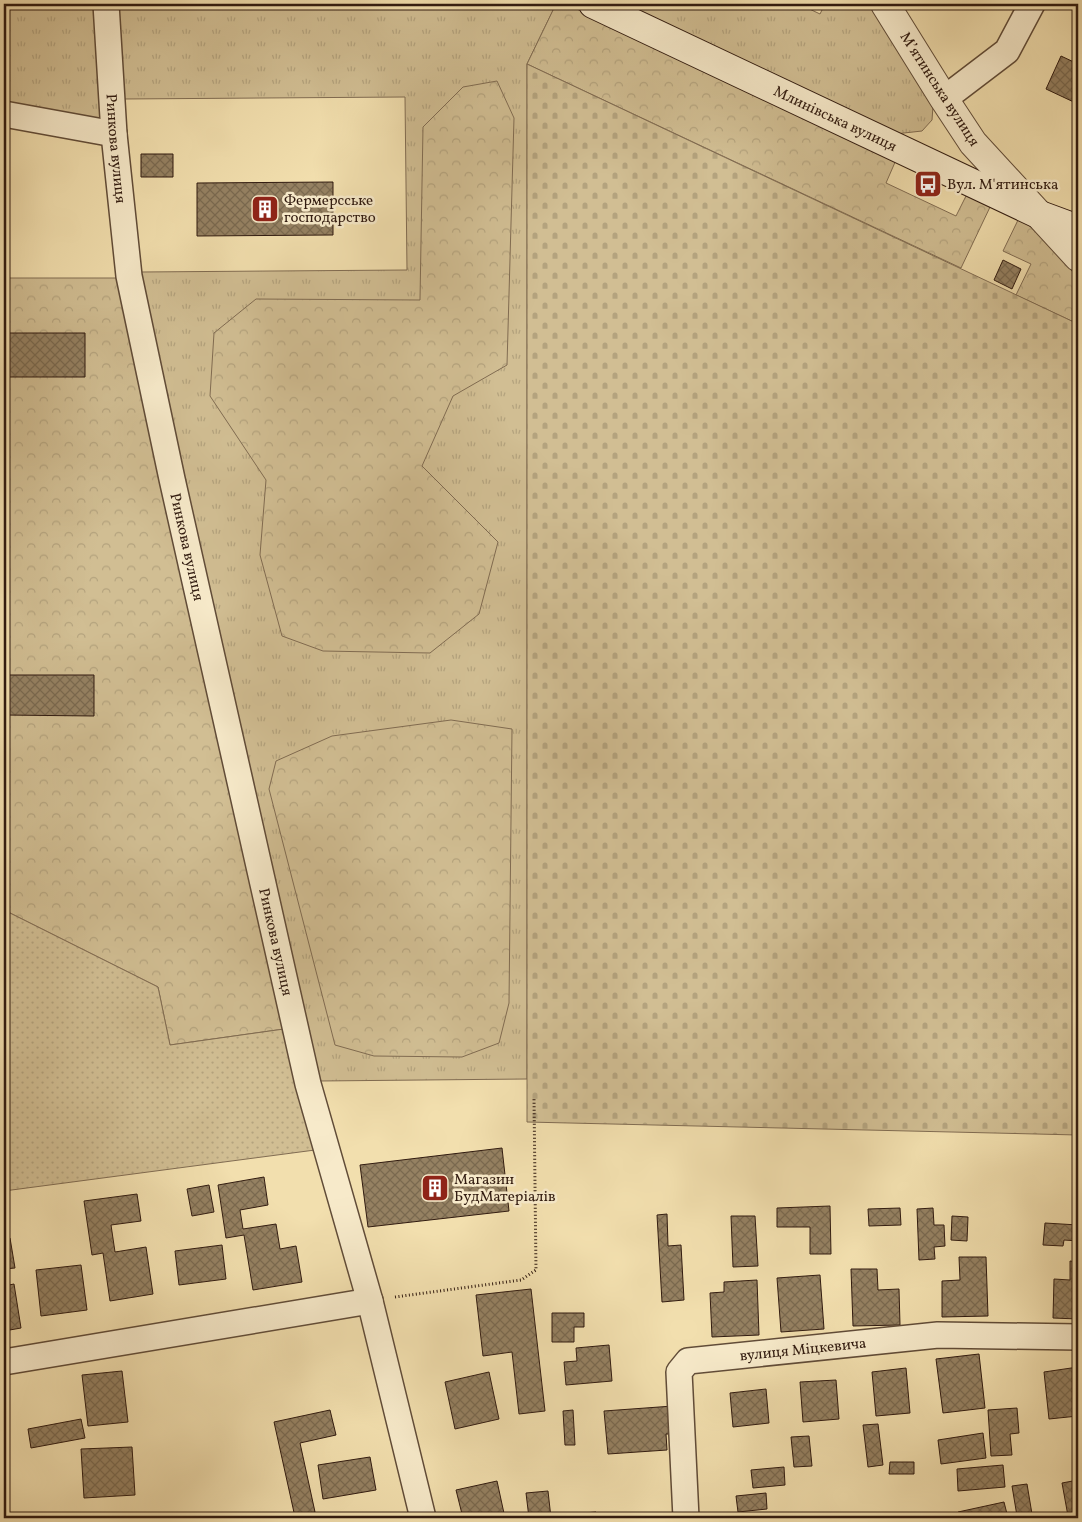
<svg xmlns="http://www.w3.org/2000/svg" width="1082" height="1522" font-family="Vollkorn,serif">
	<defs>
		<pattern id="grass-tufts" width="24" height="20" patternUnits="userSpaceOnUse" patternTransform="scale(1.25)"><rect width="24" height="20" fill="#d1be93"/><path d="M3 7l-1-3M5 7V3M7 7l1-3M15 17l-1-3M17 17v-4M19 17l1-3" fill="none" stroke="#b4a37e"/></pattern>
		<pattern id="forest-crowns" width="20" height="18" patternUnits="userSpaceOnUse" patternTransform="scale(1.25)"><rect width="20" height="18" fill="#d1be93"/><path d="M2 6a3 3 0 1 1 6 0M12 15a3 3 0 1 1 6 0" fill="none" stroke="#b4a37e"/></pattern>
		<pattern id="cemetery-stones" width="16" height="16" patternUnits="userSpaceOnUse" patternTransform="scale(1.25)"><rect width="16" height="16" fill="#d1be93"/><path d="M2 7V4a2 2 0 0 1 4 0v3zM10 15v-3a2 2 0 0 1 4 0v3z" fill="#b4a37e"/></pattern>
		<pattern id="garden-dots" width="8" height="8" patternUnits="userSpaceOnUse" patternTransform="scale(1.25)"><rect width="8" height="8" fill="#d1be93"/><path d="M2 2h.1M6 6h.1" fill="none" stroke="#b4a37e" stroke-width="1.8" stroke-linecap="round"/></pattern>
		<pattern id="building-cross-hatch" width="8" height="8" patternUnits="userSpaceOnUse" patternTransform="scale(1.25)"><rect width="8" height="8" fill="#958162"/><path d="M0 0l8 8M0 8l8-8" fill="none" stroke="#7a694f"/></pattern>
	</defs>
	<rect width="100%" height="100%" fill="#f2dfae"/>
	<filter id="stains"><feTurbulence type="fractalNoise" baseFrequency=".004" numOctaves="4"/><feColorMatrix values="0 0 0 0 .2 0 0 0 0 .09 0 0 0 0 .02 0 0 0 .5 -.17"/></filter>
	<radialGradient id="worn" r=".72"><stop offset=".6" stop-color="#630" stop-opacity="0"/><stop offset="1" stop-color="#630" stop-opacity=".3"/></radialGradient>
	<path fill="url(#grass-tufts)" stroke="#816c52" d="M4,4h91l7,117 -98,-18z
		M118,4h438l-29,60v1015l-208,2 -136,-604 -43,-205 267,-2 -2,-173 -282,2z
		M622,4h177l21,10 5,-10h46l62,102 -1,14 -10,11 -27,3z"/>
	<path fill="url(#forest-crowns)" stroke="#816c52" d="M556,4h10l330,156 -10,23 70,33 11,-22 24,11 -30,63 -434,-204z
		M497,81l17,37 -7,247 -54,31 -31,70 76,76 -19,72 -49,39 -107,-2 -41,-15 -22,-81 6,-75 -56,-84 4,-63 42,-34 164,1 3,-173 40,-40z
		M1019,218l11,5 48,55v46l-62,-29 15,-31 -28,-13z
		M4,278h114l166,751 -114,16 -12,-58 -154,-77z
		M451,720l61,9 -3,274 -10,40 -37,14 -88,-1 -39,-11 -66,-256 7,-28 56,-25z"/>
	<path fill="url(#cemetery-stones)" stroke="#816c52" d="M527,64l551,260v811l-551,-13z"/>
	<path fill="url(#garden-dots)" stroke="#816c52" d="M4,910l154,77 12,58 114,-16 31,121 -311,41z"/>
	<path fill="url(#building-cross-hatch)" stroke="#311b10" d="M1061,56l17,8v40l-32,-15z
		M141,154h32v23h-32z
		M333,182v53l-136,1v-53z
		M1003,260l18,9 -9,20 -18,-9z
		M4,333h81v44h-81z
		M4,675h90v41l-90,-1z
		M502,1148l7,63 -141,16 -8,-62z
		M264,1177l4,28 -28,5 3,19 33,-5 4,25 16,-3 6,36 -49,8 -9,-55 -18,3 -8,-53z
		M209,1185l5,27 -22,4 -5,-27z
		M137,1194l4,27 -30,4 4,27 31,-5 7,47 -43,7 -7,-48 -11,2 -8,-54z
		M830,1206l1,48h-21v-27h-33v-19z
		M900,1208l1,17 -32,1 -1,-17z
		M933,1208l1,17h10l1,21 -11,1 1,12 -16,1 -2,-51z
		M667,1214l1,32 13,-1 3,55 -22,2 -5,-87z
		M731,1216h24l3,50 -25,1z
		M952,1216l16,1 -1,24 -16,-1z
		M1045,1223l33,2v16l-14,-1 -1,6 -20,-1z
		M10,1238l5,30 -11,1v-30z
		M222,1245l4,34 -47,6 -4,-34z
		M959,1257h27l2,59 -46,1v-36l18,-1z
		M1070,1261l8,1v57l-25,-1 1,-39 16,1z
		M81,1265l6,45 -46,6 -5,-46z
		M851,1269h26l1,21 21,-1 1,36 -47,1z
		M820,1275l4,54 -43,3 -4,-54z
		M757,1280l2,55 -47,2 -2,-44 14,-1v-10z
		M14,1284l7,44 -17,3v-45z
		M531,1289l14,122 -26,3 -7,-62 -29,4 -7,-61z
		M552,1313h32v14h-10v15h-22z
		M609,1345l3,36 -46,4 -2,-23 13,-1 -1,-13z
		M979,1354l6,54 -42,5 -7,-54z
		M1078,1367v49l-29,3 -5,-47z
		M906,1368l4,45 -34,3 -4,-44z
		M122,1371l6,51 -40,4 -6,-51z
		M489,1372l10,47 -44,10 -10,-47z
		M836,1380l3,39 -36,3 -3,-40z
		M766,1389l3,34 -36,4 -3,-34z
		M673,1406l2,28h-9l1,16 -59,4 -4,-43z
		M1017,1408l2,25 -9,1 2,21 -21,1 -3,-46z
		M330,1410l6,25 -36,8 15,69 -20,5 -21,-95z
		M573,1410l2,35h-10l-2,-34z
		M81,1419l4,19 -54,10 -3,-19z
		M878,1424l5,41 -15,2 -5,-42z
		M983,1433l3,25 -45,6 -3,-24z
		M809,1436l3,30 -18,1 -3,-30z
		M132,1447l3,48 -51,3 -3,-49z
		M370,1457l6,33 -53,9 -5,-34z
		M890,1462h24v12h-25z
		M1003,1465l2,22 -47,4 -1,-22z
		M784,1467l1,18 -32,3 -2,-18z
		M1078,1480v34l-10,2 -6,-33z
		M497,1481l8,37h-42l-7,-28z
		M1027,1484l5,30 -15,2 -5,-30z
		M548,1491l3,27h-22l-3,-25z
		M766,1493l1,16 -29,3 -2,-16z
		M1004,1502l4,16h-49l-1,-6z
		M596,1512v6h-27v-4z"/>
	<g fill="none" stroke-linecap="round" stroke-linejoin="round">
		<g stroke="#614c38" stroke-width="28">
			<g id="minor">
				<path id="s1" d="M106,4l8,130 15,142 43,203 136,605 62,217 53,217"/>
				<path d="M944,99l63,-48 25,-47"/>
				<path d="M4,114l110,20"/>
				<path d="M4,1362l366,-61"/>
				<path id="s2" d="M686,1518l-7,-146 9,-11 250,-26 140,2"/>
			</g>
		</g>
		<g stroke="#614c38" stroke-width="30">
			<path id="tertiary" d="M885,4l59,95 29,44 105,114"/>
		</g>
		<g stroke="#311b10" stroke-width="30">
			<g id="secondary">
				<path id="s3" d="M593,4l447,211 38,14"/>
			</g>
		</g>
		<path stroke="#311b10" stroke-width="3" stroke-dasharray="1 2.5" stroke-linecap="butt" d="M395,1297l126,-17 15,-10 -2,-172"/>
		<use href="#minor" stroke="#f7eaca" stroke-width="25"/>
		<use href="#tertiary" stroke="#f7eaca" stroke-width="28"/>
		<use href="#secondary" stroke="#f7eaca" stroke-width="28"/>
	</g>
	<defs>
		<g id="bus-square" transform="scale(1.4375)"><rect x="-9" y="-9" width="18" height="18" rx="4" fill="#8f2418" stroke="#f7eaca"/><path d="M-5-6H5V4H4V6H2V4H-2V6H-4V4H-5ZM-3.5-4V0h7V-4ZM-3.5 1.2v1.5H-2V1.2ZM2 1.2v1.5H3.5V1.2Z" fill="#fff"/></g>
		<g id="building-square" transform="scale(1.4375)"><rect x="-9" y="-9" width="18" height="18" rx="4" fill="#8f2418" stroke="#f7eaca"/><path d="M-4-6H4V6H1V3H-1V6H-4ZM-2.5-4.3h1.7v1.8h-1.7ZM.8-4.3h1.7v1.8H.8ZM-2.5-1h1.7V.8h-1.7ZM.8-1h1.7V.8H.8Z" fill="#fff"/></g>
	</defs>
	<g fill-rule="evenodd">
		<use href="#bus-square" x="928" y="184"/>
		<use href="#building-square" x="265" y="209"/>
		<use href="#building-square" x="435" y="1188"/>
	</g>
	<g text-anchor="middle" stroke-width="5" stroke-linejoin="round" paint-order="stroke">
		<g font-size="15" fill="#311b10" stroke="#f7eaca">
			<text transform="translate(940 89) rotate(57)" y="5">Мʼятинська вулиця</text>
			<text dy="5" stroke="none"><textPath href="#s3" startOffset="268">Млинівська вулиця</textPath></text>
			<text dy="5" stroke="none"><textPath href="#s1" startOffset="145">Ринкова вулиця</textPath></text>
			<text dy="5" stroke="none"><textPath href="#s1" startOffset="550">Ринкова вулиця</textPath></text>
			<text dy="5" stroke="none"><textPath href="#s1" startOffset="955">Ринкова вулиця</textPath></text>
			<text dy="5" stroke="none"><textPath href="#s2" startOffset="276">вулиця Міцкевича</textPath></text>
		</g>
		<g font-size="15" fill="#311b10" stroke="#f7eaca" text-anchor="start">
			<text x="947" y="189">Вул. М'ятинська</text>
			<text x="284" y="205">Фермерсське<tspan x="284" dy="17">господарство</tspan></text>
			<text x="454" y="1184">Магазин<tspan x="454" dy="17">БудМатеріалів</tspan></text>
		</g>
	</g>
	<rect width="1082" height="1522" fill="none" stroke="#f2dfae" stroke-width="20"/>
	<rect x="5" y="5" width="1072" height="1512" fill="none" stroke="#311b10" stroke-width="2.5"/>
	<rect x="10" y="10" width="1062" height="1502" fill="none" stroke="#311b10"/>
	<rect width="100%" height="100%" filter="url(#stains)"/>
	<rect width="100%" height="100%" fill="url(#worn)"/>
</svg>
